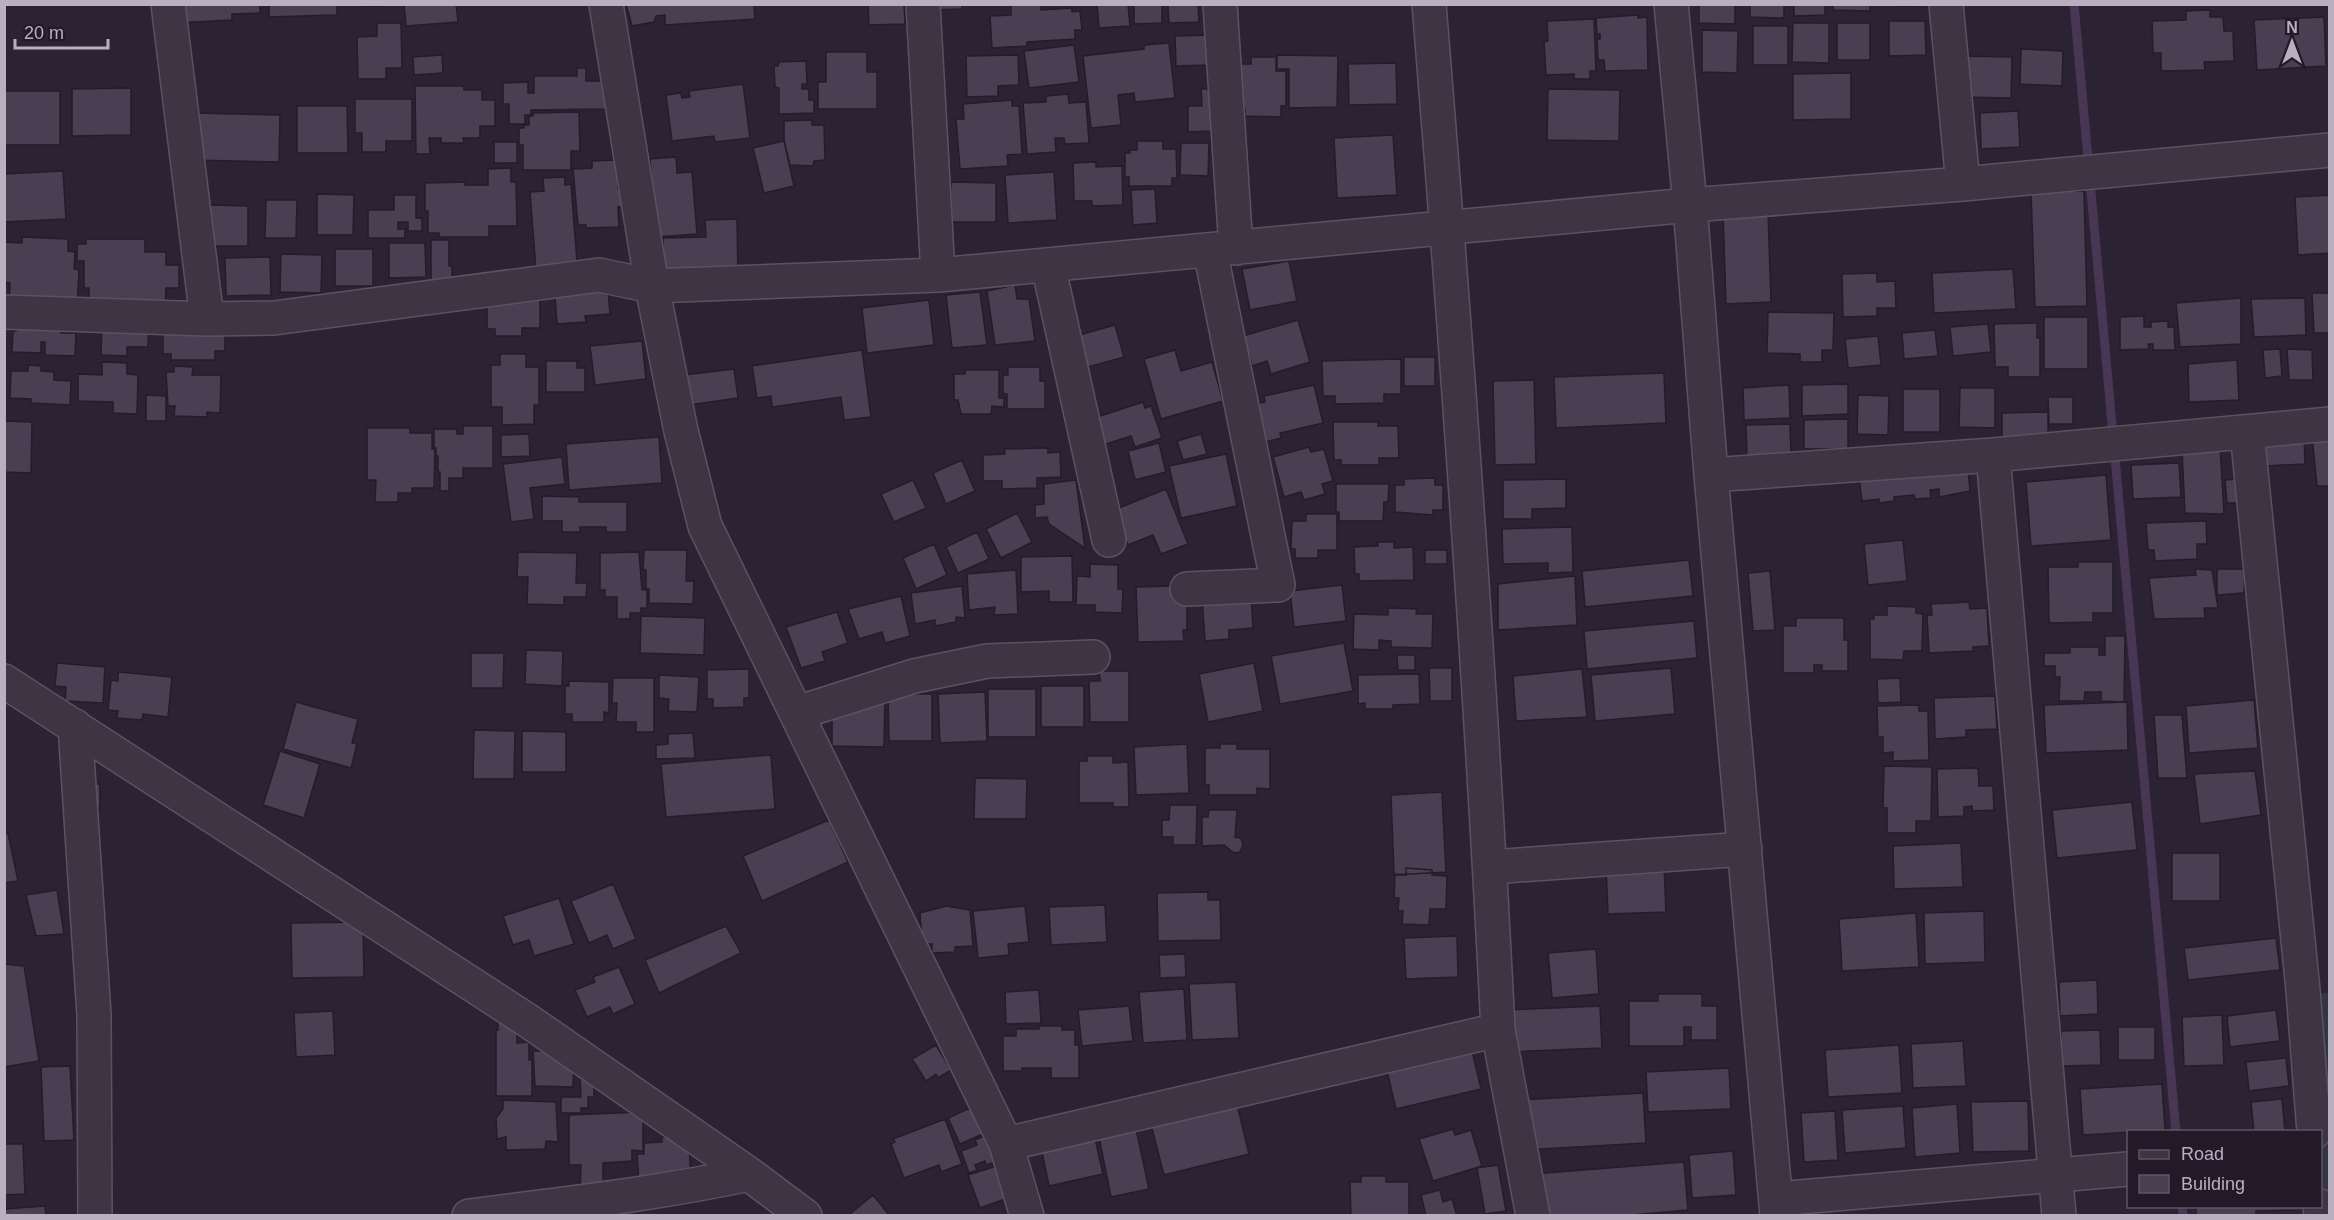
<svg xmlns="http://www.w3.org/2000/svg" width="2334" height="1220" font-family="Arial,sans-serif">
	<rect width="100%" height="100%" fill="#2b2233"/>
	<path fill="#313644" d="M2329,993v219h-9v-80l-10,-138z"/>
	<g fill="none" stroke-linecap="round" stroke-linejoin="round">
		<path stroke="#483655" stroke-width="9" d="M2074,4l102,1128
			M2182,1206l1,10"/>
	</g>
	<path fill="#4a3e53" stroke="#241c2a" stroke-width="1.5" d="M173,4h87v9l-28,1v6l-59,3z
		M269,4h68v11l-68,2z
		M360,4h30v1l-30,2z
		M404,4h52l2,18 -52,4z
		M626,4h128l1,15 -90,6v-10l-9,1 -2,6 -22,4z
		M868,4h36l1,20 -36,1z
		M933,4h29v5l-29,1z
		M1011,4h29l1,6 31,-2v4l8,-1 2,19h-7v9l-48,3v4l-35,2 -2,-32 21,-1z
		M1097,4h31l2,22 -31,2z
		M1134,4h28v19l-28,1z
		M1168,4h30l1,18 -30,1z
		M1448,4h41v1h-41z
		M1699,4h36v20l-36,-1z
		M1750,4h34v14l-34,-1z
		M1794,4h31v11l-31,1z
		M1833,4h37v7l-37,-1z
		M1887,4h40v3l-40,-2z
		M2210,10v7h13l1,14h9l1,30 -30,1 1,8 -44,1v-18h-8l-1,-32 34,-1v-9z
		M1638,15v3l9,-1 1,53 -43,1 -1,-11h-6l-1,-21h3v-5h-3l-1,-16z
		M2324,17l2,49 -69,4 -3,-50z
		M1594,19l2,52h-6v8h-16v-5l-28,1 -2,-33 4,-1 -1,-20z
		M1889,21h36l1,34 -37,1z
		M377,23h24l1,45h-16v11h-28l-1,-42 20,-1z
		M1793,23h36v40l-37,-1z
		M1837,23h33v37h-33z
		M1753,26h35v39h-35z
		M1702,30l36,1 -1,42 -35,-1z
		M1208,35v30l-32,1 -1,-30z
		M1169,43l6,55 -40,4 -1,-9 -16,2 3,30 -30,3 -8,-72 61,-7v-4z
		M1074,45l5,37 -50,6 -5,-37z
		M2021,49l42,2 -1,35 -42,-2z
		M826,52h41v20h10v37h-59v-27h8z
		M442,55l1,18 -29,2 -1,-18z
		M1018,55l1,30 -21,1v10l-31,1 -1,-41z
		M1277,55l61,1 -1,51 -48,1v-39h-12z
		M1962,56l50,1 -1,41 -49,-1z
		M1251,57h25v14h10v35h-5v11l-36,-1v-8h-6l1,-44h11z
		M806,61l1,23h-5v5h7v11h5v13l-35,1v-26l-4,-1 -1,-21h4l1,-4z
		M1396,63l1,41 -48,1 -1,-41z
		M577,68h9v13h20v28l-75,1v5h-6v9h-16v-20h-6v-21l25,-1v11h6v-17h43z
		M1851,73v46l-58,1v-46z
		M743,84l7,54 -35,4 -1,-6 -42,5 -6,-46 15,-2 1,5 8,-1 -1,-6z
		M415,86h49v4h18v10h13v26h-15v12h-17l1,5h-23v-5h-12l1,16h-14z
		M131,88v47l-59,1v-47z
		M1201,89h10l1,42 -24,1v-26h14z
		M1548,89l72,1 -1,51 -72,-1z
		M4,91h56v54h-56z
		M1068,94l1,9 17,-1 3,41 -24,1 -1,-6h-9l1,14 -29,2 -4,-51 23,-1v-6z
		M355,99h57v42h-26v11h-24v-19h-7z
		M1012,100v6h7l3,48 -15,1 1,11 -48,3 -4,-50h8l-1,-15z
		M297,106h50l1,47h-51z
		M2018,111l2,36 -39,2 -1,-36z
		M579,112l1,39h-9v19h-48v-25h-4v-17h5v-3h5v-9h4v-3z
		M193,113l87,2 -1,47 -87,-2z
		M812,120v5h12l1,35 -11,1 -1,5 -23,-1 -6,-25v-19z
		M1393,135l4,60 -60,3 -3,-60z
		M784,141l10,45 -30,7 -11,-45z
		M1137,141h26v8h13l1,29h-5v8h-43v-9h-4v-24h5v-3h7z
		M494,142h23v21h-23z
		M1181,143h28l-1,33 -28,-1z
		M676,157l1,16 15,-1 5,62 -41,3 -6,-78z
		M617,160l1,29h7l1,17 -8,1 1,20 -33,1v-3h-8l-5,-56 19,-1v-7z
		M1096,162v5l26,-1 1,39 -31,1v-5h-18l-1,-38z
		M511,168v14h5l1,44h-28v11h-50v-4h-11v-22h-3v-28l40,-1v3h23v-16z
		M63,171l3,48 -62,3v-48z
		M1054,172l3,48 -49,3 -3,-48z
		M565,177v8l6,-1 6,78 -41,8 -6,-78 14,-1 -1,-13z
		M951,182l45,1v39h-46z
		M1155,189l2,34 -24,2 -2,-35z
		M2084,191l3,115 -52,1 -4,-115z
		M317,194l37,1 -1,40h-36z
		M394,195h22v23h6v13h-14v-9h-10v7h7v9h-37v-28h26z
		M2330,195v58l-32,2 -3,-58z
		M266,200h31l-1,38h-31z
		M210,205l38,1v40h-39z
		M1768,212l3,90 -45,2 -3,-91z
		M737,219l1,57 -74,2 -1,-40 43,-1 -1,-17z
		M22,237l46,2v12l7,1 -1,17 5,1 -2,37 -68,-3 1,-21 -6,-1v-40l18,1z
		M86,239h59v13h21v13h13v23h-13l-1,21h-76v-21h-5v-27h-7v-17h9z
		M431,240h18v26h3v18h-21z
		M389,243h36l1,34 -37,1z
		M335,249h38v37h-38z
		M281,254l41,1 -1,38 -41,-1z
		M270,257l1,38 -45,1 -1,-38z
		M1289,261l8,40 -47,9 -8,-41z
		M2013,269l3,40 -82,4 -2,-40z
		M1877,273v9l18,-1 1,27h-19v8l-34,1 -1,-43z
		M607,279l3,35 -25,2 1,6 -29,2 -3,-42z
		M1015,285l2,14h12l6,42 -40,4 -8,-54z
		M487,291h53v37h-18v8h-27v-7h-8z
		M980,292l7,53 -35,3 -6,-53z
		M2312,293h18v40h-16z
		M2241,298v46l-61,3 -4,-44z
		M2305,298l1,37 -52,2 -3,-38z
		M929,300l5,45 -67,8 -5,-45z
		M1768,312l66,1 -1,37h-11v12h-22v-8l-33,-1z
		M17,315l45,5 -1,13h15l-1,23 -30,-1v-13h-4v11l-29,-1 1,-21h3z
		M2144,316v11h7v-5l17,-1v6h6l1,23h-22v-6h-5l1,5 -29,1v-33z
		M2044,317h44v52h-44z
		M102,320l47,1 -1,26h-21v9l-26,-1z
		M1298,320l12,42 -39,12 -4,-13 -15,5 -9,-30z
		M2037,323v15h3v39h-32v-10h-13l-1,-43z
		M1988,324l3,28 -38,4 -3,-29z
		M1115,325l9,32 -43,12 -9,-32z
		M163,327l62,1v23h-10v9h-44v-6h-8z
		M1935,330l3,26 -34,3 -2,-26z
		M1878,336l3,29 -33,3 -3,-29z
		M642,341l4,38 -51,6 -5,-39z
		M2280,349l2,27 -17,2 -2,-28z
		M2287,349l25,1 1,30h-24z
		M862,350l9,67 -27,3 -3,-23 -69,10 -1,-11 -14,2 -5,-32z
		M1175,350l6,21 31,-9 11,39 -62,18 -17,-60z
		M500,354h26v13h13v38h-5v19l-32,1v-18h-11v-42h9z
		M1404,357h31v29h-31z
		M1401,359v35h-17v9l-49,1v-8h-12l-1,-35z
		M2237,360l2,40 -50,2 -1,-38z
		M546,361h31v7h8v24h-39z
		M102,362l25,1v11l11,1 -1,39 -24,-1v-11l-35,-1v-27l24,1z
		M28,365l13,1v5l13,1v8l17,1 -1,24 -39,-2v-4l-21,-1 1,-27h17z
		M174,366l19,1 -1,8h29l-1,38 -13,-1v5l-33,-1 1,-10h-7l-2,-34h8z
		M1008,367h32v14h5v28h-38v-15h-4v-19h5z
		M734,369l4,29 -49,7 -5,-30z
		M965,370h34v28h5v9l-12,-1 -1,8h-30l-3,-14h-4v-26h11z
		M1664,373l2,50 -110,5 -2,-51z
		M1534,380l2,84 -41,1 -2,-84z
		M1848,384v30l-46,2v-31z
		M1314,385l9,38 -43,10 1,5 -16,4 -9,-38 9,-2 -1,-6z
		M1789,385l1,33 -46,2 -1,-32z
		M1960,388h35v40l-36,-1z
		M1903,389h37v43h-37z
		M146,395l20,1v25h-20z
		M1858,395l31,1 -1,39 -31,-1z
		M2048,397h25v27h-24z
		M1143,402l2,6 6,-2 11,32 -27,9 -4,-11 -31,10 -9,-27z
		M2048,412v25h-46v-24z
		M1848,419v30h-44v-29z
		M4,421l28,1 -1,51 -27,-1z
		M1333,422h45v4h20l1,32h-20v7h-38v-5h-7z
		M1790,424l1,33 -44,1 -1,-33z
		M463,426h30v42h-30v10h-14v13h-9v-19h-2v-16h-2v-8h-2v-19h23v5h6z
		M367,428h43v5h22v16h3l-1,39h-22v5h-14v9h-23l1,-22h-9z
		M529,434l1,22 -29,1v-22z
		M1201,434l6,20 -24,6 -6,-19z
		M2304,434l1,30 -41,2 -1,-20z
		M2330,435v51h-13l-5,-50z
		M659,437l3,46 -93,7 -3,-46z
		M1159,443l7,29 -31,8 -7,-29z
		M2220,445l4,69 -39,-1 -3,-64z
		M1309,447l2,5 13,-3 9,32 -11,3 3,10 -21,6 -3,-8 -17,5 -11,-40z
		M1048,448v5l12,-1 1,25 -24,1v10l-35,1v-8h-19v-26l22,-1 -1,-5z
		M1226,454l11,52 -56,12 -12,-52z
		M562,457l3,27 -35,4 4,31 -23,3 -8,-58z
		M1967,458l3,33 -31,6v-8l-9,1 1,8 -16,1 -1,-4 -20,2v4l-15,2v-4l-17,2 -4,-32z
		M962,460l13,31 -29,13 -13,-31z
		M2179,463l2,34 -48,2 -2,-34z
		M2106,475l5,65 -80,6 -5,-64z
		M1435,478v7h8v25h-10v5l-38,-3v-27h9v-6z
		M1566,479v29l-34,1v10h-29v-39z
		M2238,479v24h-11l-2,-23z
		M913,480l13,28 -32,14 -13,-28z
		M1076,480l9,68 -36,-24 -2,-7 -12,1v-13l9,-1v-20z
		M1336,484h53l-1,18h-4l-1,19h-44v-9h-3z
		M1166,489l22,55 -27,10 -8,-19 -25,10 -14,-35z
		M542,496l37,1v5h48v30h-21v-5h-26v5h-18v-11h-20z
		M1017,513l15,29 -31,16 -15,-29z
		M1306,514h31v36h-19v8h-23v-9h-4l1,-28h14z
		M2206,521l1,23h-10v15l-42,2 -1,-11h-6l-2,-27z
		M1572,527l1,45 -25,1v-10l-45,1 -1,-35z
		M977,532l12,27 -31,14 -12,-26z
		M1903,540l4,41 -39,4 -4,-41z
		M1378,542h16v6l19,-1 1,33 -55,1v-7h-4l-1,-27 24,-1z
		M934,544l13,31 -31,14 -13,-31z
		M644,550h43l-1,31h8l-1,23 -44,-1v-14h-3v-19h-3z
		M1425,550h22v14h-22z
		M518,552l59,1 -1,30h11l-1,14h-22v8l-37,-1 1,-27h-11z
		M639,552l3,38h5v18h-6v5h-11v6h-13v-22h-12v-7h-5v-37z
		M1072,556l1,46h-24v-11l-28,1v-35z
		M1689,560l4,36 -108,11 -3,-36z
		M2078,562h35v51h-20v9l-44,1 -1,-56h30z
		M1090,564l28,1v24h5l-1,24 -27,-1v-7h-19l1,-29 13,1z
		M2195,569l17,1 6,38h-14l1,10 -51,1 -5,-41 47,-3z
		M2217,569h28l-1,24 -27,2z
		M1016,570l2,44 -24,1 1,-8 -26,3 -2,-36z
		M1770,571l5,59 -22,1 -5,-58z
		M1575,576l2,49 -79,5v-46z
		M1342,585l4,36 -52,6 -4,-36z
		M962,586l3,32 -9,-1v5l-21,4v-6l-20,4 -4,-31z
		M1172,586v12h15v32h-4l1,11 -46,1 -2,-55z
		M1251,594l2,34 -24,2v9l-24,2 -3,-43z
		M901,596l9,40 -25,7 -3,-11 -23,7 -11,-30z
		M1969,602l1,7 17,-1 2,38 -16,1v4l-44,2 -2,-38h5l-1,-11z
		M1887,606l29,1v6l7,1 -1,37h-18l-1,9 -33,-1v-40h4v-4h13z
		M1388,608l29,1 -1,5h17l-1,34 -41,-1v-6l-12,-1v10l-26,-1 1,-35 34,1z
		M837,612l11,31 -26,9 3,9 -24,7 -15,-41z
		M641,616l64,2 -1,37 -64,-2z
		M1796,618h48v22h4v31h-26v-6h-8v8h-31v-47h13z
		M1694,621l3,37 -110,11 -3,-38z
		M2105,636h20l-1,66 -23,-1v-9h-16l-1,9h-25l1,-24h-5v-11h-11v-13h26v-6h29v8h6z
		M1344,643l9,48 -73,13 -9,-48z
		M526,650l37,1 -1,35 -37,-2z
		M471,653h33l-1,35h-32z
		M1397,655h18v15h-17z
		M57,663l48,4 -2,36 -38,-2 1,-14 -11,-1z
		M1254,663l9,48 -55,11 -9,-48z
		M1429,668h23v33h-22z
		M1671,668l4,46 -80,7 -4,-46z
		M749,669v29h-5v9l-31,1v-9h-6v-29z
		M1582,669l5,48 -71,4 -3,-45z
		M1099,671h30v51h-39l-1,-41h11z
		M118,672l54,5 -4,40 -25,-3 -1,6 -25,-2 1,-7 -10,-1 3,-30 7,1z
		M1419,674l1,30 -27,1v4h-28v-6l-7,1v-29z
		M659,675l40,2 -2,35 -29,-1 1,-12 -10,-1z
		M613,678h41v54h-18v-10h-20l1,-19h-5z
		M1900,678l1,24 -23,1 -1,-24z
		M569,681l40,1v31l-5,-1v10h-32v-8h-7v-28h4z
		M1041,686h43v41h-43z
		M988,689h48v48h-48z
		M985,692l2,49 -47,2 -2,-49z
		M888,694h44v47h-43z
		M1995,696l2,33 -31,1v7l-31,2 -1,-41z
		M832,699h53l-1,48 -52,-1z
		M2254,700l4,48 -69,5 -3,-47z
		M296,702l62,17 -6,24 5,1 -6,24 -68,-19z
		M2127,702l1,48 -82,3 -2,-48z
		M1919,705v6h9l1,49 -36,1v-9l-10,1v-16h-5l-1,-31z
		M2154,715h28l5,63h-29z
		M474,730l41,1 -1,48h-41z
		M522,731l44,1v40h-44z
		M693,733l2,25 -39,1v-14l12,-1v-10z
		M1187,744l2,49 -53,2 -2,-48z
		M1220,744h17v5h33v40l-13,-1v7h-48v-10h-4v-37h15z
		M280,751l40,13 -16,54 -41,-13z
		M771,755l4,54 -109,8 -5,-53z
		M1087,756h26v7l15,-1 1,45h-16v-4h-34v-42h8z
		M1884,766l48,1 -1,54h-15v12h-29v-25h-4z
		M1978,768l1,18h14l1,24 -22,1v-5l-8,1v9l-26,1 -1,-48z
		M2255,771l6,44 -61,9 -6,-50z
		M975,778l52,1 -1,40h-52z
		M85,784h15v24h-15z
		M1442,792l4,80 -52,3 -3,-80z
		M2132,802l5,48 -80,8 -5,-48z
		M1170,805h27l-1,40h-23v-8h-11v-17h7z
		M1209,810h28l-2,27 6,1 2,7 -3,7 -6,1 -10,-8 -22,1v-29h6z
		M829,820l19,42 -86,39 -19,-45z
		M8,833l10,48 -14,2v-49z
		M1961,843l2,44 -69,2 -1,-43z
		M2172,853h48v48h-48z
		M1664,864l2,48 -58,2 -2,-48z
		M1406,868l26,2v5l15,1 -1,33h-16l-1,16 -27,-1 1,-13h-5l1,-13h-5l1,-24 11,1z
		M613,884l23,55 -23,10 -6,-14 -18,8 -18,-42z
		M57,890l7,44 -28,2 -10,-41z
		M1208,892v8h12l1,40 -63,1 -1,-48z
		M559,898l15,46 -40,12 -5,-16 -16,5 -10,-29z
		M1105,905l2,37 -56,3 -2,-38z
		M946,906l24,4 3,36 -18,1v5l-23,1v-9h-10l-2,-31z
		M1025,906l4,36 -21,2 1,11 -31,3 -5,-47z
		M1984,911l1,51 -60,2 -1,-51z
		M1916,913l3,54 -77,4 -3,-52z
		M363,922l1,55 -72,1 -1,-55z
		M726,926l15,27 -82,40 -14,-33z
		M1457,936l1,41 -52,2 -2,-41z
		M2276,938l4,32 -92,10 -4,-32z
		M1596,949l3,45 -47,4 -4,-45z
		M1185,954l1,23 -26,1 -1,-23z
		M4,964l20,2 15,95 -35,6z
		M619,967l16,37 -22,10 -3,-7 -23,10 -12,-27 20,-8 -2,-5z
		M2097,980l1,34 -38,2 -1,-34z
		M1236,982l3,56 -47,2 -3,-56z
		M1184,989l3,51 -44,3 -4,-51z
		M1039,990l2,33 -35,1 -1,-32z
		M1658,994h44v12h15v34h-26v-13h-7v19h-55v-45h29z
		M1129,1006l4,35 -51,5 -4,-36z
		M1600,1006l2,42 -94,4 -2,-42z
		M2276,1010l4,31 -50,6 -3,-31z
		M333,1011l2,44 -39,2 -2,-44z
		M2222,1015l2,50 -40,1 -2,-49z
		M498,1020l19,9v14l12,-1v18h3v36h-36v-66h2z
		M1039,1026h23v4h13v15h4v33h-28v-10h-29v3h-19v-35h13v-7h23z
		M2118,1027h37v33h-37z
		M2100,1030l1,35 -39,1 -1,-35z
		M1469,1038l12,51 -85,20 -12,-51z
		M1963,1041l3,45 -53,2 -2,-44z
		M936,1045l15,25 -13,8 -2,-4 -10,7 -14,-22z
		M1899,1045l3,48 -74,4 -3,-47z
		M533,1051h24l17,6 -1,30 -38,-1z
		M2286,1058l3,28 -40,5 -3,-29z
		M70,1066l4,74 -30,1 -3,-74z
		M1729,1068l2,41 -83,3 -2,-40z
		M580,1079h14v18h-6v11h-7v5h-20v-16h20z
		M2162,1084l3,46 -82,5 -3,-46z
		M1643,1093l3,50 -122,7 -3,-50z
		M1235,1096l14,58 -85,21 -15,-58z
		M2282,1099l3,32 -31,1 -3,-30z
		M503,1100l53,2 2,40 -12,-1 -1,8 -39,1v-13l-9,2 -1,-21 7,-9z
		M2028,1101l1,50 -56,1 -2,-50z
		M1957,1104l3,49 -45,4 -3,-49z
		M1903,1106l3,42 -61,5 -3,-43z
		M970,1108l13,26 -23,10 -12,-26z
		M1835,1111l3,49 -34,2 -3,-49z
		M643,1112v39l-11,-1v11l-29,2v29l-23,-1 1,-26h-12v-50z
		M945,1119l17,45 -21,8 -2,-7 -35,13 -13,-34 4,-2 -2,-3z
		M1136,1129l13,60 -38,8 -12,-60z
		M1453,1129l2,6 16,-5 11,36 -49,15 -14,-42z
		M1094,1134l9,40 -54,12 -8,-39z
		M676,1136l1,9h12l2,34 -52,3 -2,-28h7v-11l18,-1v-5z
		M984,1136l2,7 5,-2 7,20 -12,4 -1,-4 -10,4 2,5 -8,3 -8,-22 16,-6 -2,-5z
		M4,1144h19l2,50 -21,1z
		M1733,1151l3,44 -44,3 -3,-43z
		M1684,1162l4,48 -69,6h-83l-3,-42z
		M1498,1165l8,46 -21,3 -8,-46z
		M997,1166l11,32 -28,10 -12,-33z
		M1361,1176h25v6h23v34h-58l-1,-34h11z
		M1440,1190l3,12 9,-3 5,17h-31l-5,-21z
		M873,1195l17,21h-40v-2z
		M45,1206l1,10h-42v-7z
		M2196,1206h107v4l-47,1v5h-60z"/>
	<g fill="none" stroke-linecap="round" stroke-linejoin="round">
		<g stroke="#5b5261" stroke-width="36">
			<path id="minor" d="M168,4l39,315
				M606,4l46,282 29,145 24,95 301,618 21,72
				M1220,4l16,244
				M1429,4c28,342 52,684 69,1026
				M1671,4l19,201 21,270 66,741
				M1946,4l17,180
				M1048,265l61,275
				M938,275l752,-70 273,-21 367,-34
				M4,312l203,7 67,-1 325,-43 53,11 286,-11 -15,-271
				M2247,432l56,558 11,142
				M1993,455l66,761
				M1711,475l282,-20 337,-31
				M1187,589l91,-4 -68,-335
				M4,681l523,339 222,154 56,42
				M797,713l117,-37 73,-15 106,-4
				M75,726l19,289 1,201
				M1490,867l255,-18
				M1006,1144l492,-114 35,186
				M1776,1199l352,-30
				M2320,1206l1,10
				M469,1216c94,-12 187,-22 280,-42"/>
		</g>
		<use href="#minor" stroke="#3d3544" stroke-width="33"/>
	</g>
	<rect width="2334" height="1220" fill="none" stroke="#b9afc0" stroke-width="12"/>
	<rect x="2127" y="1130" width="195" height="78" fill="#221a28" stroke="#5e5665" stroke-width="1.5"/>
	<rect x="2139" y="1150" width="30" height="9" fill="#3d3544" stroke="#5e5665" stroke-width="1.5"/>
	<text x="2181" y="1160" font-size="18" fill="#b9afc0">Road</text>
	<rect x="2139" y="1175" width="30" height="18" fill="#4a3e53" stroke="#5e5665" stroke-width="1.5"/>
	<text x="2181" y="1190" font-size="18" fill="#b9afc0">Building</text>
	<g transform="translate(2292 42)" stroke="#221a28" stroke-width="4.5" paint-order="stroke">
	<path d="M0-4.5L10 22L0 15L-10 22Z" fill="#b9afc0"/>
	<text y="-9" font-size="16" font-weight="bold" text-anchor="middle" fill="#b9afc0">N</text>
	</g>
	<path d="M15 39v9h93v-9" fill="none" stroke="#b9afc0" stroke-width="3"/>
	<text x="24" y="39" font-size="18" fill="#b9afc0" stroke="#221a28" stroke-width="4.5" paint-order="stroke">20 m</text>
</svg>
